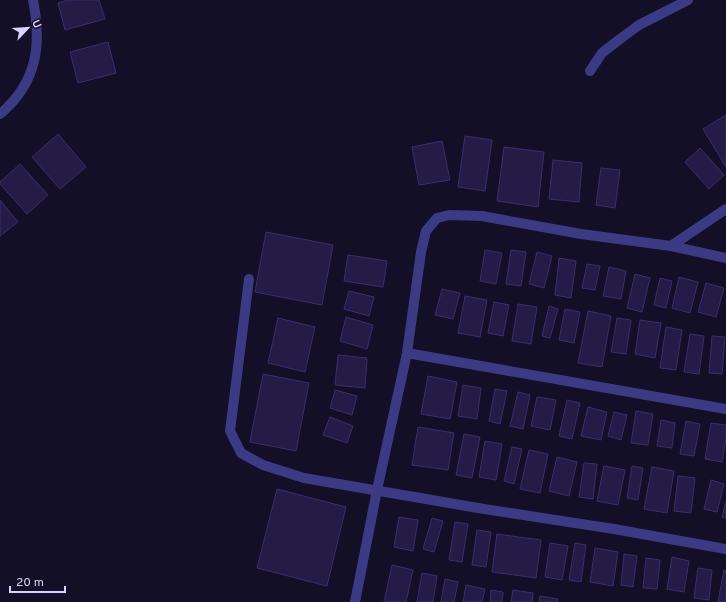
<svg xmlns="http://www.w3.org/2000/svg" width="726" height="602" font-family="Overpass,sans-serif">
	<rect width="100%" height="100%" fill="#130f26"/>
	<path fill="#241b47" stroke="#3b2d73" d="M68,0h31l6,19 -40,11 -7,-27z
		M108,42l8,31 -38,10 -8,-31z
		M726,115v52l-23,-38z
		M58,134l28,33 -26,22 -28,-32z
		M465,136l27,4 -7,51 -27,-4z
		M442,141l8,39 -31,5 -7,-38z
		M504,147l40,5 -6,55 -41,-6z
		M700,148l24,27 -15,14 -24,-27z
		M553,160l29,3 -3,39 -30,-3z
		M20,164l28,31 -21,19 -27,-30v-2z
		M601,168l19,2 -5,38 -19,-3z
		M0,200l18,22 -18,14z
		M266,232l67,13 -11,60 -67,-13z
		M485,250l17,3 -6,31 -16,-3z
		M511,250l15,2 -5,34 -15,-2z
		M537,252l15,4 -8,32 -15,-4z
		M348,255l39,6 -4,26 -39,-6z
		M559,258l17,3 -5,37 -16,-3z
		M587,264l13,2 -5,24 -13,-2z
		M609,267l17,4 -5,28 -18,-3z
		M635,274l15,4 -8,34 -15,-4z
		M679,277l19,5 -8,31 -18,-5z
		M660,278l12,3 -6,27 -12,-3z
		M706,283l18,5 -8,29 -18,-5z
		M442,289l18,4 -7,26 -18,-4z
		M349,291l25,6 -5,19 -25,-7z
		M465,296l22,4 -7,37 -22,-4z
		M494,302l15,3 -6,31 -15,-3z
		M518,304l19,3 -6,37 -19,-3z
		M549,306l9,3 -8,29 -8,-2z
		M565,309l15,3 -6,31 -15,-3z
		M588,311l23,5 -9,51 -24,-4z
		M346,317l27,8 -6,24 -27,-8z
		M278,318l37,9 -10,45 -37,-9z
		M617,318l14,2 -5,34 -15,-2z
		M640,320l21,3 -6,35 -20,-4z
		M666,327l16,3 -6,40 -16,-2z
		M690,334l14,2 -5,38 -15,-2z
		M712,336l13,1 -3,37 -13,-1z
		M338,355l29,3 -2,30 -30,-3z
		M263,374l46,9 -13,68 -46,-9z
		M428,376l29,6 -7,37 -29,-5z
		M463,385l18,3 -4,31 -19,-3z
		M495,389l12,2 -7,33 -11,-3z
		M335,390l22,6 -5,19 -22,-7z
		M518,392l12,3 -7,34 -13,-3z
		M537,397l19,3 -6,30 -19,-4z
		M567,400l13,3 -8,36 -13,-3z
		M588,407l19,5 -6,28 -20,-4z
		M636,411l17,3 -5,31 -17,-2z
		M614,412l13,3 -6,25 -13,-4z
		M330,417l23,9 -6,17 -24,-8z
		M661,420l14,3 -3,25 -15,-2z
		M686,421l14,3 -6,32 -14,-2z
		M711,423l15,2v13l-4,24 -17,-3z
		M418,427l36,6 -6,37 -36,-5z
		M464,434l16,3 -8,41 -16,-3z
		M485,441l17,3 -6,36 -17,-3z
		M512,447l10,2 -8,35 -10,-3z
		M529,450l19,4 -8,39 -20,-4z
		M557,457l20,5 -8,34 -20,-5z
		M584,463l13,1 -4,35 -14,-2z
		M604,466l21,4 -7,35 -21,-4z
		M632,466l11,2 -5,32 -11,-2z
		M652,467l22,4 -7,42 -23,-4z
		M678,476l17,2 -4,35 -17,-2z
		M711,480l13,4 -7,28 -13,-3z
		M277,489l69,18 -19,79 -70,-18z
		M726,501v17l-4,-1z
		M399,517l19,3 -5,31 -19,-4z
		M432,518l11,3 -9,31 -11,-3z
		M455,522l13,2 -6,38 -13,-2z
		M477,530l14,2 -5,35 -14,-2z
		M497,534l44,6 -5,38 -44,-6z
		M550,543l18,3 -6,34 -17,-3z
		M575,543l11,2 -5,37 -12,-2z
		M595,548l23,4 -5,34 -23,-4z
		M624,554l13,2 -4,31 -12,-2z
		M672,557l17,4 -5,31 -17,-3z
		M646,558l14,2 -3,29 -14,-1z
		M392,565l21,5 -7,32h-22z
		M698,568l14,2 -3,30 -15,-2z
		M724,570h2v32h-8z
		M422,573l15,3 -4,26h-16z
		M445,579l13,3 -4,20h-13z
		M466,585l19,4 -3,13h-19z
		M491,590l12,2 -1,10h-12z
		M513,590l20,3 -1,9h-21z
		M540,596l18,3 -1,3h-18z"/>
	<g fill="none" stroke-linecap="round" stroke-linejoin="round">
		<path stroke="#3d3a85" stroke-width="10" d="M590,71l12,-18 18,-14 19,-14 49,-25"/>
		<path stroke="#3d3a85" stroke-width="10" d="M0,114c37,-31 42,-69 33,-114
			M671,246l55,-37
			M249,279l-19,152 11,22 22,12 41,13 174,30 136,21 112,20
			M407,353l319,56
			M355,602l22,-112 30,-137 14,-101 5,-21 11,-13 12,-3 33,1 99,18 90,12 55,12"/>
	</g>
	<g transform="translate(28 28) rotate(65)" stroke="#130f26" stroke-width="3" paint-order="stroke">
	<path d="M0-3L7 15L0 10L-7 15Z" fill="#d9d4ff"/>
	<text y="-6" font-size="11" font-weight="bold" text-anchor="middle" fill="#d9d4ff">U</text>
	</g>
	<path d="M10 586v6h55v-6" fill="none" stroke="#d9d4ff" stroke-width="2"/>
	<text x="16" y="586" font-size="12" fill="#d9d4ff" stroke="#130f26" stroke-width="3" paint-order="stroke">20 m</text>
</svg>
